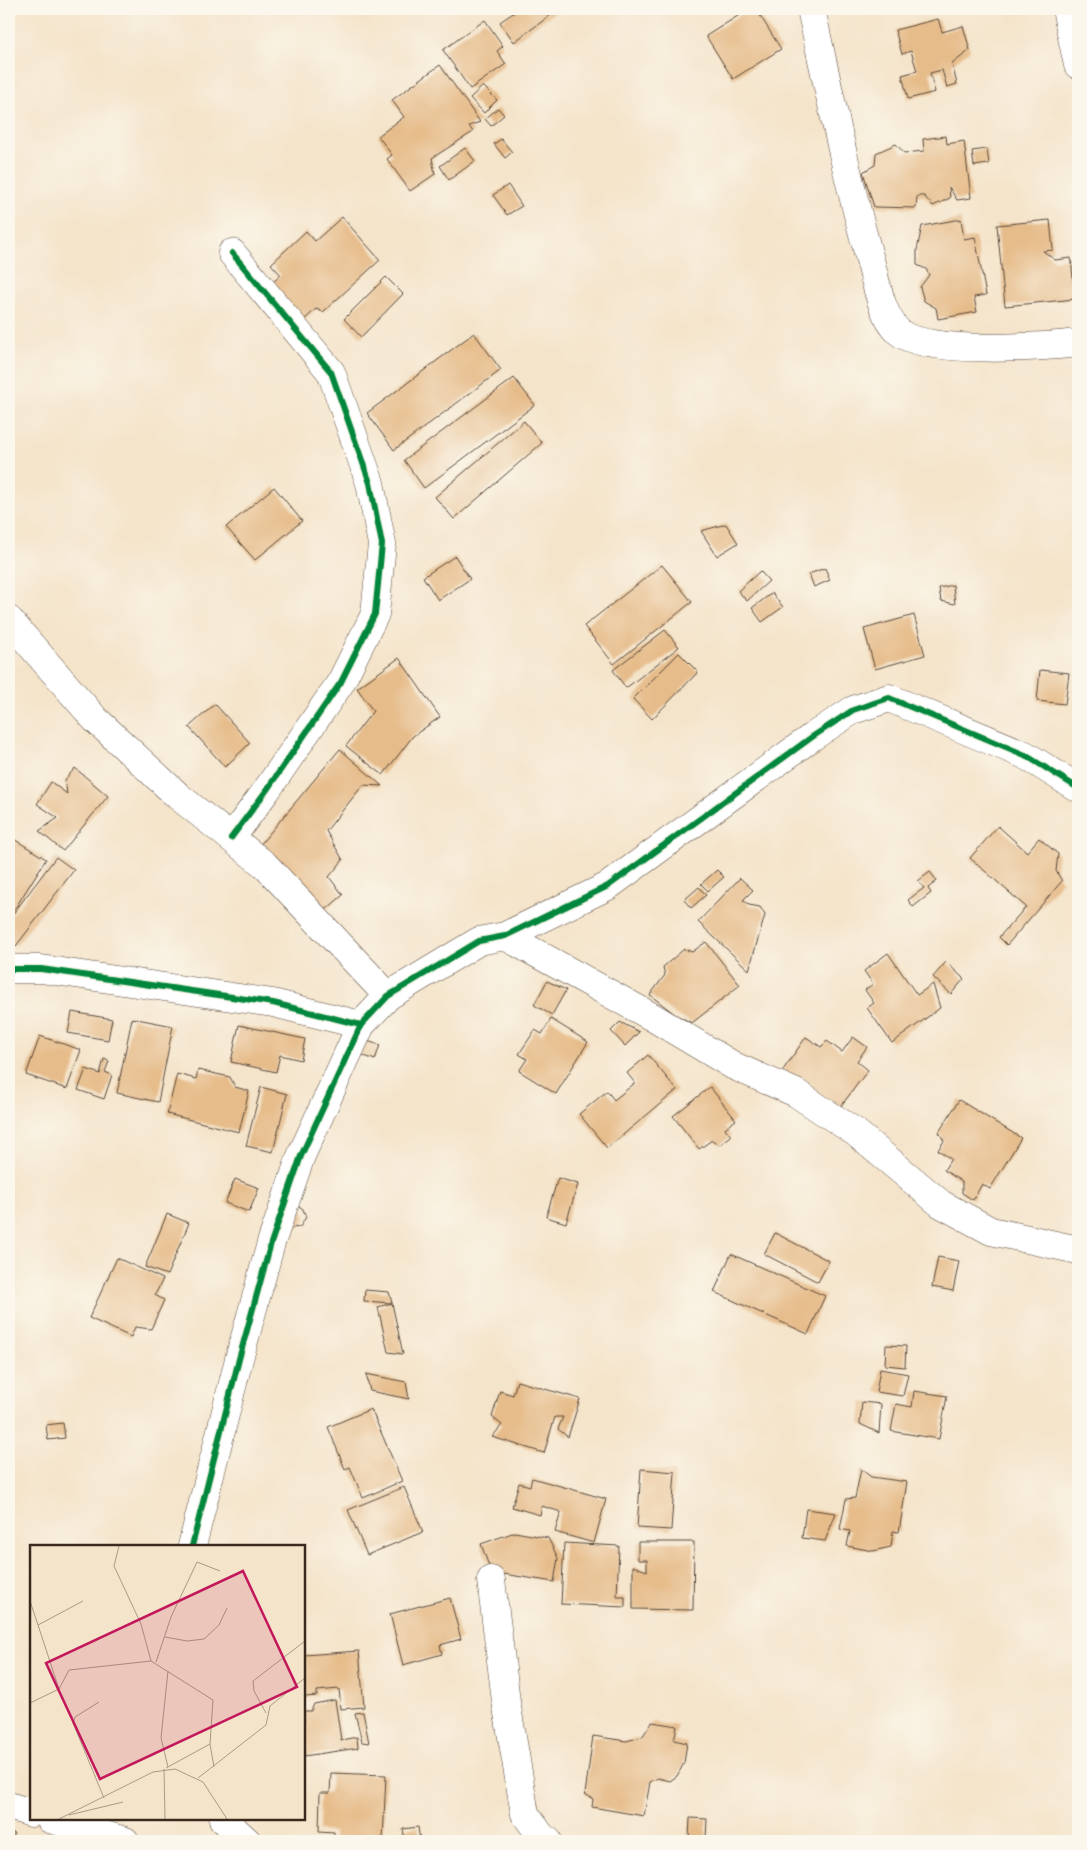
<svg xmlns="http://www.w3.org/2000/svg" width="1087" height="1850" font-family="'Shantell Sans',sans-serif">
	<rect width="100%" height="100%" fill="#fbf7ec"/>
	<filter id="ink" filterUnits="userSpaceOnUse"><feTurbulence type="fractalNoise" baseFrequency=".02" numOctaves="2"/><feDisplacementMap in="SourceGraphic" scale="10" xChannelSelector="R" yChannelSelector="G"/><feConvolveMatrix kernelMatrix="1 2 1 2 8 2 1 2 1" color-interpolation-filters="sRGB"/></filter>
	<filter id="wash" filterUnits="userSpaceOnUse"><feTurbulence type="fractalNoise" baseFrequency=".0096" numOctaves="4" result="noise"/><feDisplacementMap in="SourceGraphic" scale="20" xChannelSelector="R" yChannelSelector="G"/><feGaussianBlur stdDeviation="1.12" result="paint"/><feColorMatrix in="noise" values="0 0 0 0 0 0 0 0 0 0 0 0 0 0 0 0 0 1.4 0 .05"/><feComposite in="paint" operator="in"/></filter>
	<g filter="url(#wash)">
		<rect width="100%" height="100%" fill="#f4e4ca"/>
		<g id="blocks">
			<path fill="#e6bc8a" d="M519,9h40l-45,33 -14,-20z
				M749,9h7l25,40 -48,30 -27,-43z
				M938,19l4,13 21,-6 7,24 -18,14 5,20 -10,3 -5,-17 -12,3 5,19 -27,7 -6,-24 15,-4 -6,-20 -9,3 -7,-24z
				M485,20l18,26 -6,5 9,13 -36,25 -27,-39z
				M440,65l40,57 -11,4 4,6 -41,26 3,16 -25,17 -23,-32 5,-4 -14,-19 26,-19 -12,-17z
				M483,86l14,14 -13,13 -14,-15z
				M498,108l6,7 -13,11 -6,-7z
				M946,136l1,8 17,-3 7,57 -14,2 -8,-13 1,11 -17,8 -9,-10h-7l-1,12 -42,-1 -11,-35 12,-7 1,-12 20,-9 8,9 20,-2 -1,-12z
				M501,139l11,13 -7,6 -11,-14z
				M465,148l10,13 -26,19 -9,-14z
				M987,149l2,15 -15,2 -2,-15z
				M508,185l14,21 -15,9 -14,-20z
				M342,217l38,43 -57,52 -7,-3 -13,12 -33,-36 11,-10 -10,-11 35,-33 9,10z
				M961,219l3,20 11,-2 11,58 -12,2 3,15 -39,7 -2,-11 -12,-7 -4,-14 9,-12 -3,-6 -9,-4v-15l5,-24z
				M1050,220l3,30 -10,1 12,9 16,-2 4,41 -70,7 -8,-81z
				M386,277l17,17 -42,43 -17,-18z
				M474,333l27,37 -107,80 -27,-37z
				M514,378l21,27 -111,83 -20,-28z
				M524,421l18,22 -88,76 -19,-22z
				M274,487l28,34 -47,39 -29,-33z
				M726,524l12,19 -21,13 -16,-25z
				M455,556l15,23 -32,21 -15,-23z
				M662,565l30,37 -78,62 -30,-38z
				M825,568l5,12 -16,7 -5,-13z
				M760,571l9,10 -22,20 -9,-10z
				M953,585l2,19 -14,-3 -2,-13z
				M772,593l11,14 -21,15 -10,-14z
				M914,615l11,40 -50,14 -11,-40z
				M665,630l14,17 -53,41 -13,-18z
				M679,653l19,19 -46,47 -19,-20z
				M399,658l41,59 -27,19 -30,39 -37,-29 27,-35 -16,-23z
				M1040,670l29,3 -4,31 -28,-3z
				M215,704l35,39 -25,24 -36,-40z
				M340,749l42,37 -19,-1 -37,46 17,29 -14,17 14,18 -22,19 -62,-68z
				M75,768l33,28 -45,55 -24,-20 19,-13 -21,-14 14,-22 16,12 -2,-14z
				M998,826l29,26 12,-14 19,16 -2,17 6,10 -55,64 -8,-8 27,-30 -56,-49z
				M9,836l37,23 -37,59z
				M56,857l18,13 -58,76 -7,-6v-21z
				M717,870l7,7 -16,14 -7,-7z
				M930,872l7,9 -9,7 3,5 -18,14 -5,-7 16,-12 -6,-7z
				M740,878l13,12 -10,10 6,5 11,2 5,8 -16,55 -51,-48z
				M699,887l7,8 -15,13 -7,-8z
				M706,942l34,43 -48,38 -16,-8 -26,-20 15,-20 -2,-8 21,-18 8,3z
				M888,953l29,42 16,-11 7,24 -48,35 -25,-35 7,-5 -9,-13 8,-6 -9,-13z
				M946,962l18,17 -13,15 -18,-17z
				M547,981l19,9 -14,25 -18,-10z
				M72,1012l40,7 -4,21 -40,-7z
				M132,1018l41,8 -15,76 -41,-9z
				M551,1019l37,23 -32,52 -37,-23 8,-12 -8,-5 16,-24 7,4z
				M620,1022l19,10 -14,14 -14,-15z
				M239,1025l66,14 -4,21 -21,-5 -4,17 -45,-10z
				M40,1036l41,14 -14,39 -41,-14z
				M806,1037l15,10 6,-6 15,11 11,-15 14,10 -10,14 11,9 -30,40 -56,-30 1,-10z
				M364,1040l16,5 -5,15 -16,-6z
				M648,1055l29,35 -70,58 -28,-34 28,-23 7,9 21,-17 -8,-10z
				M104,1059l5,2 -4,11 7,3 -8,24 -26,-9 8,-21 14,5z
				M198,1070l32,7 5,10 14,4 -10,41 -72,-18 10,-40 19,5z
				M261,1087l26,7 -14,58 -27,-6z
				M710,1087l26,33 -11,8 6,8 -11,9 -8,-5 -13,9 -26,-33z
				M959,1100l62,38 -31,51 -8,-5 -9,16 -11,-7v-11l-18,-12 7,-11 -13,-9 6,-9 -5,-9z
				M558,1178l20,6 -12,39 -20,-6z
				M235,1179l24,9 -10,24 -24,-9z
				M296,1204l7,5 3,8 -6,10 -8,1 -4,-1z
				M167,1214l22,9 -22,52 -22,-8z
				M775,1233l54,28 -11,21 -54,-28z
				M731,1254l94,42 -17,38 -94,-42z
				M938,1257l21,4 -6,30 -21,-4z
				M117,1258l46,21 -8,16 9,5 -13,29 -16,-2 -4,10 -42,-19z
				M365,1290l24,2 3,11 -28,-2z
				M392,1303l11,51 -15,-2 -10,-45z
				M886,1345l20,1 -1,21 -20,-2z
				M880,1369l28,5 -5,22 -27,-4z
				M366,1374l40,8 3,17 -39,-8z
				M517,1381l63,18 -12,38 -10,-8 5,-12h-8l-11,36 -52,-16 10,-12 -10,-8 8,-26 13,4z
				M914,1391l33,5 -8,43 -48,-8 5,-27 16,3z
				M862,1402l19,2 -2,29 -19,-9z
				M371,1409l31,72 -39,17 -13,-31 -5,2 -17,-42z
				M63,1423l2,15 -17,2 -2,-15z
				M641,1469l34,3 -4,58 -34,-2z
				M861,1469l10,8 36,5 -8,50 -6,-1 -2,16 -18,4 -26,-5 3,-15 -10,-2 6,-30 9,-1z
				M532,1478l74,21 -12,44 -39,-11 6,-20 -19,-6 -2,9 -28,-8 7,-24 11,3z
				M404,1487l19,45 -56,23 -19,-45z
				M806,1509l30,4 -11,28 -23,-3z
				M515,1532l33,6 10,20 -4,24 -63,-10 -10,-28z
				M638,1542h56l-1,68 -60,-1v-43l14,5v-11h-9z
				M564,1543l55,3 -2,51h8v10l-64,-3z
				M450,1598l11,41 -21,6 2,9 -39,11 -13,-51z
				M359,1651l5,56 -23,2 -2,-20 -22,2v5l-13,1v-42z
				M335,1700l6,40 16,-3 1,11 -54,8v-45h7l3,-7z
				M363,1712l6,31 -7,-1 -7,-29z
				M652,1722l25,4 -3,14 13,3 -3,20 -7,13 -7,5 -12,-3 -8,4 -6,34 -52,-9 1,-8 -8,-5 8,-58 33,5 16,-4z
				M331,1773l55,2 -3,66h-49v-9l-15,-1 1,-38h10z
				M690,1818l17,1 -1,20 -17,-1z
				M418,1827l2,14h-15l-2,-12z
				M9,1833h5v8h-5z"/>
		</g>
	</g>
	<g filter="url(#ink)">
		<use href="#blocks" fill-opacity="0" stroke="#574638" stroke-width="1"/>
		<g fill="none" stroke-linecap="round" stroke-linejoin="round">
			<g stroke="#574638" stroke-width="29">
				<path id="street" d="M811,9c18,82 35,165 58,247 7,24 11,58 30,76 26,23 144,15 179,11
					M1066,9l12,56
					M9,620l86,99 83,77 87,69 123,131
					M231,838l35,-47 75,-109 34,-68 7,-70 -12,-61 -39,-111 -99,-119
					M505,936l149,82 80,48 62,27 59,39 86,72 50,27 87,19
					M9,969h32l232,34 88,22 -60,131 -30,87 -32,116 -47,187
					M361,1025l27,-29 91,-55 26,-5 103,-50 204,-149 41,-27 36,-12 136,57 53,33
					M491,1580l15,121 19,113 17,23 6,4
					M9,1806l22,7
					M50,1819l75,22
					M223,1819l24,22"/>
			</g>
			<use href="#street" stroke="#fff" stroke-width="28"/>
			<g stroke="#fbf7ec" stroke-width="9">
				<path id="cycleway" d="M231,838l35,-47 75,-109 34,-68 7,-70 -12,-61 -39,-111 -99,-119
					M9,969h32l232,34 88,22 -60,131 -30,87 -32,116 -47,187
					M361,1025l27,-29 91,-55 26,-5 103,-50 204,-149 41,-27 36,-12 136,57 53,33"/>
			</g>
			<use href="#cycleway" stroke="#00873e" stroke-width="6"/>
		</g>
	</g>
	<g transform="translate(30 1545)">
		<rect width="275" height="275" fill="#f4e4ca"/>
		<path fill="none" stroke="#aa9a85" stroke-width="1" d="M0,56l8,24M135,92l22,4 17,-2 15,-14 8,-17M121,116l62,39 -3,44 4,23M126,117l15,-45 26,-55 23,9M29,144l-21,-64 45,-24M69,157l-24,15 -2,6 31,75M0,158l29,-14 10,-19 82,-9 -10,-37 -27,-58 5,-20M236,168l-12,-22 -1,-10 52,-40M138,222l-7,-29 7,-67M136,223l44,-24M134,224l1,50M168,233l68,-53 4,-19 35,-28M39,270l54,-13M29,274l94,-47 22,-3 28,13 24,37"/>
		<path fill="#c2185b" fill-opacity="0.15" stroke="#c2185b" stroke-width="2.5" d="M213,26l54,116 -197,92 -54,-116z"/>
		<rect width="275" height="275" fill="none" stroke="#3b2a1e" stroke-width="2.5"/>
	</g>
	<rect width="1087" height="1850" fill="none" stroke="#fbf7ec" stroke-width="30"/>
</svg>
